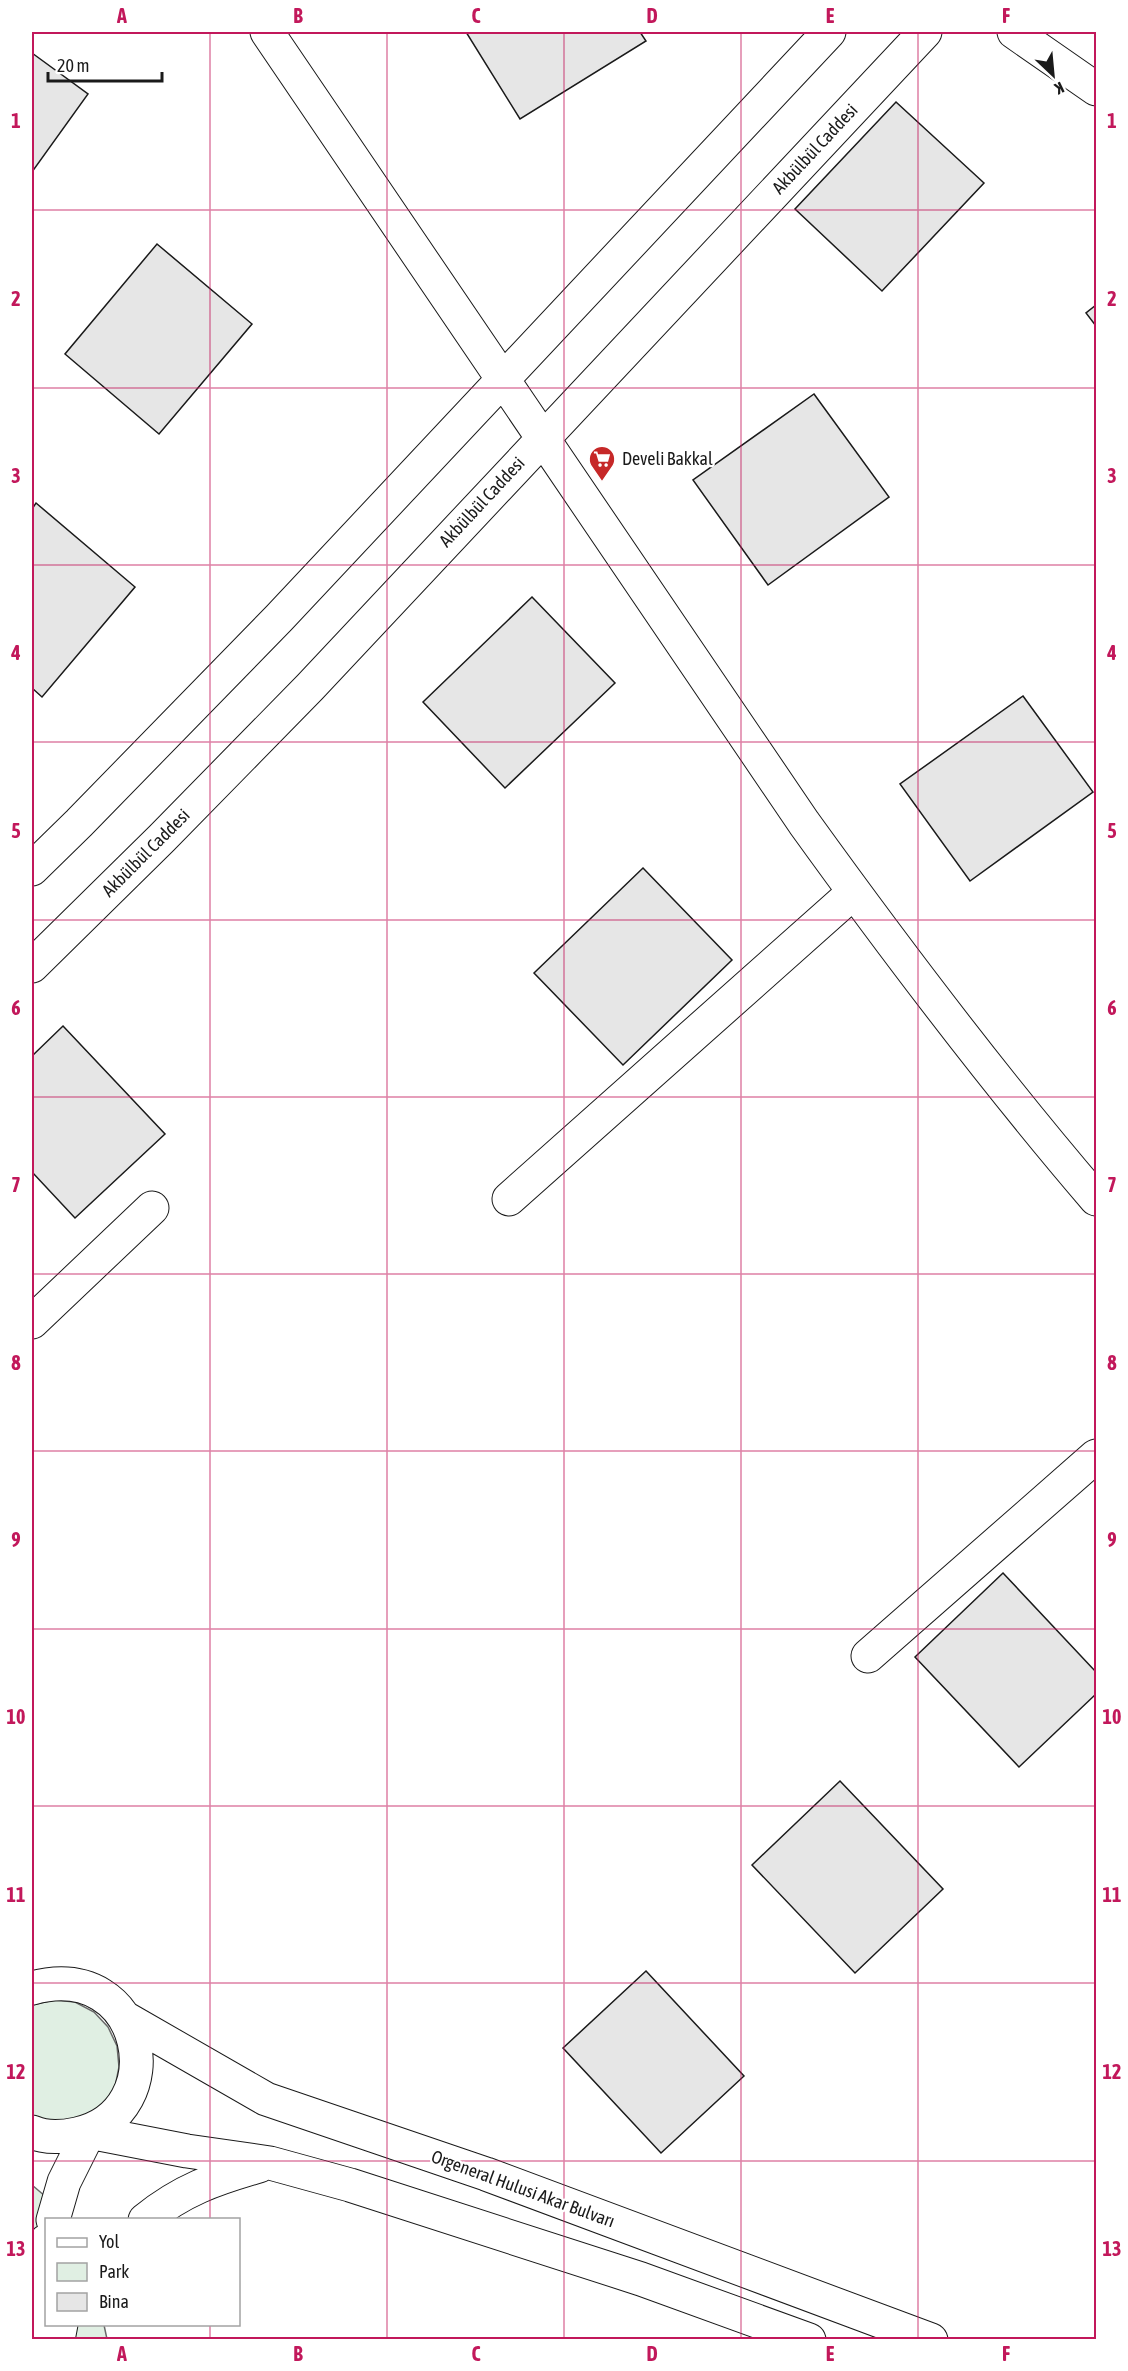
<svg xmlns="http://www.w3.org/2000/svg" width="1128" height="2371" font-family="'Asap Condensed',sans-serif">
	<rect width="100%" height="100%" fill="#fff"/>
	<path fill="#e0efe3" stroke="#6a6a6a" stroke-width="1.5" d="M54,2000l21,2 19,10 14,15 9,19 2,21 -4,20 -11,18 -37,20 -35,-4v-116z
		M32,2185l40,34 -26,1v104l58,1 3,14h-75z"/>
	<path fill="#e6e6e6" stroke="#1a1a1a" stroke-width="1.5" d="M466,32h174l6,9 -126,78z
		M32,53l56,41 -56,78z
		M896,102l88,81 -102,108 -87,-82z
		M157,244l95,80 -93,110 -94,-80z
		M1096,305v21l-10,-13z
		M814,394l75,103 -121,88 -75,-105z
		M36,503l99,84 -93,110 -10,-9v-179z
		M532,597l83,86 -110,105 -82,-86z
		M1023,696l70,96 -123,89 -70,-97z
		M643,868l89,92 -109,105 -89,-92z
		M63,1026l102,108 -90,84 -43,-46v-116z
		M1003,1573l93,99v22l-77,73 -104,-110z
		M840,1781l103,108 -88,84 -103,-108z
		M646,1971l98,105 -83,77 -98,-105z"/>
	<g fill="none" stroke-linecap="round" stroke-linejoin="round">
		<g stroke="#1a1a1a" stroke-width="35">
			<path id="minor" d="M267,32l537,791c93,129 189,256 292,376
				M1014,32l82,57
				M32,869l47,-46 200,-205 550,-586
				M32,966l130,-128 148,-151 615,-655
				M509,1199l345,-307
				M32,1322l120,-114
				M868,1656l228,-200"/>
		</g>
		<g stroke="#1a1a1a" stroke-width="35">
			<path id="major" d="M32,1988c115,-31 142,125 45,146 -14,3 -32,4 -45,-2
				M125,2018l141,81 220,75 445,166
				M53,2220l11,-38 25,-50 98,19 83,12 80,22 291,94 168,61
				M145,2220c37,-30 69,-41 114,-54
				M34,2340l-1,-11 7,-66 6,-22
				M58,2340l3,-16"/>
		</g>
		<use href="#minor" stroke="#fff" stroke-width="33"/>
		<use href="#major" stroke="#fff" stroke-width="33"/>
	</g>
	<path fill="none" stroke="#c2185b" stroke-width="1.5" stroke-opacity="0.55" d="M210,32v2188M387,32v2308M564,32v2308M741,32v2308M918,32v2308M32,210h1064M32,388h1064M32,565h1064M32,742h1064M32,920h1064M32,1097h1064M32,1274h1064M32,1451h1064M32,1629h1064M32,1806h1064M32,1983h1064M32,2161h1064M210,2324v16"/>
	<defs>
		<g id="supermarket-pin" transform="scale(1.35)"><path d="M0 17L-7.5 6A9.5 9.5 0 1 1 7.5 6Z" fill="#c62828" stroke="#fff"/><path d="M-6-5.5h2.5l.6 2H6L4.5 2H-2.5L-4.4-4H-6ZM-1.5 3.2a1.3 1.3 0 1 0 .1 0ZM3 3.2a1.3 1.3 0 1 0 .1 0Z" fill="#fff"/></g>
	</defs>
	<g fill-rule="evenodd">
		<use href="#supermarket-pin" x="602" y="459"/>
	</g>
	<g text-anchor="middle" stroke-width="4.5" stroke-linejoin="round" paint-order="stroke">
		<g font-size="18" fill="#1a1a1a" stroke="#fff">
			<text transform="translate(815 149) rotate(-47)" y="6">Akbülbül Caddesi</text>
			<text transform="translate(482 502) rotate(-47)" y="6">Akbülbül Caddesi</text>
			<text transform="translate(146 853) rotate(-45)" y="6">Akbülbül Caddesi</text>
			<text transform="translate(523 2189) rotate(20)" y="6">Orgeneral Hulusi Akar Bulvarı</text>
		</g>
		<g font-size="18" fill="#1a1a1a" stroke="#fff" text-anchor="start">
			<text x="622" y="465">Develi Bakkal</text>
		</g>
	</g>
	<rect width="1128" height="2371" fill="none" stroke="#ffffff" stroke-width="66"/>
	<rect x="45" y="2218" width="195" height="108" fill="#ffffff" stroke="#a3a3a3" stroke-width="1.5"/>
	<rect x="57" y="2238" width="30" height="9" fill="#ffffff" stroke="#a3a3a3" stroke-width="1.5"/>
	<text x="99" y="2248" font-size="18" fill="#1a1a1a">Yol</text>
	<rect x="57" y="2263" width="30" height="18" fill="#e0efe3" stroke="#a3a3a3" stroke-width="1.5"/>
	<text x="99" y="2278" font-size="18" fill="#1a1a1a">Park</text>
	<rect x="57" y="2293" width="30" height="18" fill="#e6e6e6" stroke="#a3a3a3" stroke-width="1.5"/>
	<text x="99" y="2308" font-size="18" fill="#1a1a1a">Bina</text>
	<g transform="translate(1053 75) rotate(154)" stroke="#ffffff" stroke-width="4.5" paint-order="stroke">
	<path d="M0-4.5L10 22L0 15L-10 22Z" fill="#1a1a1a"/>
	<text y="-9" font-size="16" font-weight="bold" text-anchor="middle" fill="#1a1a1a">K</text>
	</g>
	<path d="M48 72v9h114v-9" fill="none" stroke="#1a1a1a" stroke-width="3"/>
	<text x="57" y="72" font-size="18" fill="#1a1a1a" stroke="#ffffff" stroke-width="4.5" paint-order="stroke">20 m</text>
	<rect x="33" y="33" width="1062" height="2305" fill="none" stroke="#c2185b" stroke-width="2"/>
	<g font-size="20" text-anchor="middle" font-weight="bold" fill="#c2185b">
		<text x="122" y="23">A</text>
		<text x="298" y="23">B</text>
		<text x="476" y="23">C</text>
		<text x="652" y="23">D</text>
		<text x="830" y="23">E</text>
		<text x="1006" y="23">F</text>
		<text x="16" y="128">1</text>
		<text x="1112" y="128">1</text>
		<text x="16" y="306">2</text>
		<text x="1112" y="306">2</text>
		<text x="16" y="483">3</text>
		<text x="1112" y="483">3</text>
		<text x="16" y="660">4</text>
		<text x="1112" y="660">4</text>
		<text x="16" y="838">5</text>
		<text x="1112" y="838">5</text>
		<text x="16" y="1015">6</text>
		<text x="1112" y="1015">6</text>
		<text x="16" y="1192">7</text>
		<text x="1112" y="1192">7</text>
		<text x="16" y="1370">8</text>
		<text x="1112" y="1370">8</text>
		<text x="16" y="1547">9</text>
		<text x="1112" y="1547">9</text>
		<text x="16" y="1724">10</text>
		<text x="1112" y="1724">10</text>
		<text x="16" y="1902">11</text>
		<text x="1112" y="1902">11</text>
		<text x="16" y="2079">12</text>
		<text x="1112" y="2079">12</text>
		<text x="16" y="2256">13</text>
		<text x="1112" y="2256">13</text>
		<text x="122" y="2361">A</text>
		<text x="298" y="2361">B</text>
		<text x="476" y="2361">C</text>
		<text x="652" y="2361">D</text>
		<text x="830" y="2361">E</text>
		<text x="1006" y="2361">F</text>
	</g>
</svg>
